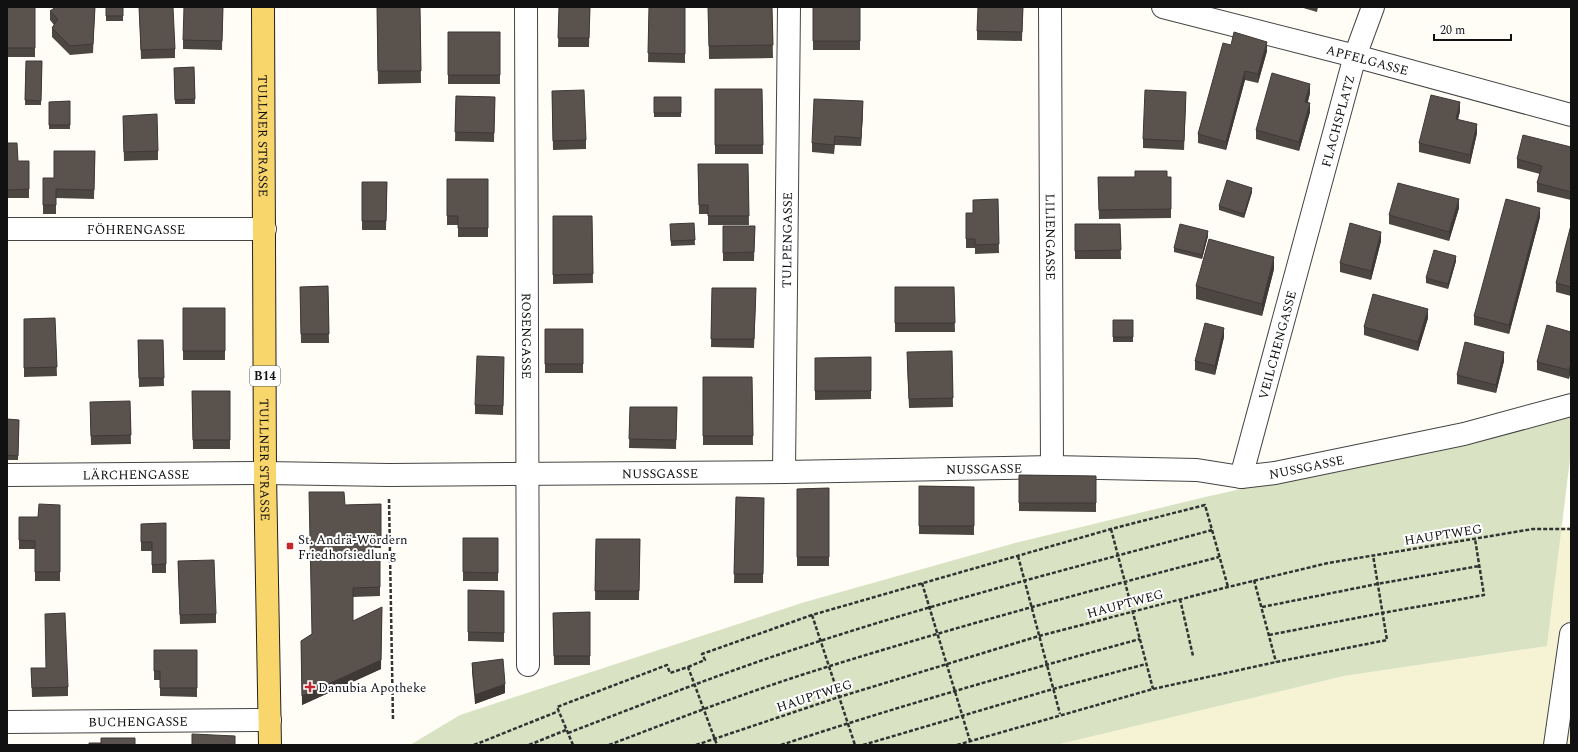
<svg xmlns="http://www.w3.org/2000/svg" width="1578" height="752" font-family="Spectral,serif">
	<rect width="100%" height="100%" fill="#fffdf5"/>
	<path fill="#f6f3d4" d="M1571,526v219h-515l288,-69 203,-30 14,-118z"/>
	<path fill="#d9e3c4" d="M1571,415v36l-24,195 -203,30 -288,69h-646l50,-30 345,-113 210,-59 186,-45z"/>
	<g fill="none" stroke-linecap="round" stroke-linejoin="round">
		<g stroke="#444" stroke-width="24">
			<g id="minor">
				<path id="s1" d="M526,7l2,658"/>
				<path id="s2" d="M1050,7l2,460"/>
				<path id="s3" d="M1163,7l192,49 216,59"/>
				<path id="s4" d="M7,229h258"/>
				<path id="s5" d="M784,472l5,-465"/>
				<path id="s6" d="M7,475l258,-2 124,2 395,-3 268,-5 145,3 44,7 34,-4 189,-39 107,-29"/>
				<path id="s7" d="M1241,477l114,-421 18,-49"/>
				<path id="s8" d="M7,722l263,-2"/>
				<path d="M1555,745l16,-111"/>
			</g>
		</g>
		<g stroke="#222" stroke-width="24">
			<g id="major">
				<path id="s9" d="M263,7l2,466 5,272"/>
			</g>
		</g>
		<path stroke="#333" stroke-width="2.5" stroke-dasharray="4 2" stroke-linecap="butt" d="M389,499l4,221
			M1111,529l42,160
			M1018,556l42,158
			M1254,580l22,82
			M922,583l48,158
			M1180,599l13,57
			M1262,607l115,-23 102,-18
			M812,615l43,130
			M1269,635l113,-22 102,-18 -9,-56
			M688,667l17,-7 -3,-6 110,-39 299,-86 94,-24 23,82
			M568,733c83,-32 167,-65 252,-92 129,-42 261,-75 392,-111
			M474,745l85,-34
			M529,745l37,-15
			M573,745l-16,-38 110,-42 3,8 18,-6 29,78
			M609,745c73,-28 146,-56 221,-79 129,-40 259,-75 389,-109
			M696,745l143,-48 200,-61 189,-49 100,-24 205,-34h38
			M781,745c118,-39 238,-73 359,-106
			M863,745l190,-56 93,-25
			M957,745l196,-56 123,-27 111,-22 -14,-85"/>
		<use href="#minor" stroke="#fff" stroke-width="22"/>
		<use href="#major" stroke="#f9d66b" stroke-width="22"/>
	</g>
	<path fill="#4d4742" d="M7,7h28v50h-28z
		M56,7h39l-2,46 -23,2 -18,-18v-9l2,-3 -4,-5v-9z
		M106,7h17v14h-17z
		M139,7l36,42v9l-34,1z
		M223,7l-1,43 -39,-1v-9z
		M377,7h43l1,76 -43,1z
		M559,7h31l-1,40h-31z
		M649,7h36v56l-37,-1z
		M708,7h64l1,51 -64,1z
		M813,7h47v43h-47z
		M1023,7l-1,34 -45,-1v-9z
		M1300,7h18l-1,5z
		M448,32h52v52h-52z
		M1231,45l36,6 -9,32 -13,-3 -19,70 -28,-7v-9z
		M26,61h16l-1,44h-16z
		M194,67l1,37h-20l-1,-36z
		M715,89h47l1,65h-48z
		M552,91l34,49v9l-33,1z
		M1310,93l-2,9 2,10 -11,39 -43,-12v-9z
		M456,96l39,1 -1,45 -39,-1z
		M654,97h27v20h-27z
		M70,101v28h-21v-27z
		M1186,101l-2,49 -41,-2v-9z
		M863,110l-2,36 -26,-1 -1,9 -22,-2v-9z
		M1460,111l-2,8 19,14 -7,31 -51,-12v-9z
		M123,124l35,27v9l-34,1z
		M7,143l11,18h11v37h-22z
		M1571,147v53l-34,-8v-9l3,-9 -23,-6v-9z
		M95,151l-1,48 -38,-1v16h-13v-36h11z
		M698,164h50l1,61h-41v-11h-9z
		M1098,177h73v41l-72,1z
		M447,179h41v58h-30v-12h-11z
		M362,182h25l-1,48h-24z
		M1252,192l-8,26 -25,-8v-4z
		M998,199l1,54 -24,1v-6h-9v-35h7z
		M1459,208l-10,33 -60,-17v-9z
		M553,216h39l1,67 -40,1z
		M1540,217l-31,117 -35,-9v-9z
		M694,223l1,22 -24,1 -1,-18z
		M1075,224h45l1,35h-46z
		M1571,225v71l-15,-4v-9z
		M723,226h32l-1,35h-31z
		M1208,236l-6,23 -28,-7v-4z
		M1381,241l-10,39 -31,-8v-9z
		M1456,261l-8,28 -22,-6v-5z
		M1274,269l-12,47 -66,-17v-13z
		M328,286l1,57h-28l-1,-56z
		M895,287h59l1,45h-60z
		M712,288l44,9 -2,51 -43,-1z
		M183,308h42v52h-42z
		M55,318l2,58 -33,1v-58z
		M1428,318l-10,33 -54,-16v-8z
		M1113,320h20v22h-20z
		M545,329h38v44h-38z
		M1571,332l-2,47 -32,-9v-8z
		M1224,337l-9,38 -20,-5v-9z
		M138,340h25l1,46 -25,1z
		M952,351l1,56 -44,1 -2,-47z
		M871,357v42l-56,1v-42z
		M1504,361l-8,32 -39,-9v-9z
		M504,366l-1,49 -28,-1v-9z
		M703,377h49l1,68h-50z
		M192,391h38v58h-37z
		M130,401l1,43 -40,1 -1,-34z
		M630,407h47l-1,42 -47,-1z
		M7,419l12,1 -1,40h-11z
		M1019,475l77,1v36l-77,-1z
		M919,486l55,1v48l-55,-1z
		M829,488v78h-32v-77z
		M736,497l28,1 -1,85h-29z
		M381,504v44h-10l1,9 8,-1v40l-27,1v24l28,48 -79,36 -1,-64 11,-7 33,-129z
		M60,505v76h-25v-32h-16v-32h19z
		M166,523v50h-14v-22h-11v-27z
		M463,538h35v43h-35z
		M596,539h44l-1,61h-44z
		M178,561l38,53v9l-36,1z
		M468,590l36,1v51l-36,-1z
		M590,612v53h-36l-1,-52z
		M154,650h43v47l-37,-1v-16h-6z
		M472,663l33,30 -30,11 -3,-32z
		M31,668h15l22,19v9l-36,1z"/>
	<path fill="#3f3936" d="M1267,42v9l-9,32v-9z
		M1245,71v9l-19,70v-8z
		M1310,84v9l-5,18v-9z
		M863,101v9l-2,36v-8z
		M1460,102v9l-4,17v-9z
		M1310,103v9l-11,39v-9z
		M1477,124v9l-7,31v-9z
		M1252,188v4l-8,26v-4z
		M1459,199v9l-10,33v-9z
		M1540,208v9l-31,117v-9z
		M1208,231v5l-6,23v-4z
		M1381,232v9l-10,39v-9z
		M1456,256v5l-8,28v-5z
		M1274,257v12l-12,47v-12z
		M1428,309v9l-10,33v-9z
		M1224,328v9l-9,38v-9z
		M1504,352v9l-8,32v-8z
		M1571,363v9l-2,7v-9z
		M382,607l-1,62 -79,36v-9z
		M505,684v9l-30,11v-9z"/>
	<path fill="#5a524d" stroke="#3f3936" d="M7,7h28v41h-28z
		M56,7h39l-2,37 -23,2 -18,-18 6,-9 -8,-8z
		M106,7h17v9h-17z
		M139,7h34l2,42 -34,1z
		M184,7h39l-1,34 -39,-1z
		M377,7h43l1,64h-43z
		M559,7h31l-1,31h-31z
		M649,7h36v47l-37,-1z
		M708,7h64l1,38 -64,1z
		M813,7h47v34h-47z
		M978,7h45l-1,25 -45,-1z
		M448,32h52v43h-52z
		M1234,32l33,10 -9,32 -13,-3 -19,71 -28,-8 25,-91 8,2z
		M26,61h16l-1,40 -16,-1z
		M194,67l1,32 -20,1 -1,-32z
		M1272,73l38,11 -5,18 5,1 -11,39 -43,-12z
		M715,89h47l1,56h-48z
		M584,90l2,50 -33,1 -1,-50z
		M1145,90l41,2 -2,49 -41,-2z
		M1431,95l29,7 -4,17 21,5 -7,31 -51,-12z
		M456,96l39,1 -1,36 -39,-1z
		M654,97h27v16h-27z
		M814,99l49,2 -2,37 -26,-2 -1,9 -22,-2z
		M70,101v24h-21v-23z
		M157,114l1,37 -34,1 -1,-36z
		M1523,135l48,12v45l-34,-9 5,-17 -25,-7z
		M7,143h10l1,18h11v28l-22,1z
		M54,151h41l-1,39 -38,-1v16h-13v-27h11z
		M698,164h50l1,52h-41v-11h-9z
		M1135,171h32v6h4v32l-72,1 -1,-33h37z
		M447,179h41v49h-30v-12h-11z
		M1227,180l25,8 -8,26 -25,-8z
		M362,182h25l-1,39h-24z
		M1398,183l61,16 -10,33 -60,-17z
		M998,199l1,45 -24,1v-6h-9v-26h7v-13z
		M1506,199l34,9 -31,117 -35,-9z
		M553,216h39l1,58 -40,1z
		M694,223l1,17 -24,1 -1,-17z
		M1350,223l31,9 -10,39 -31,-8z
		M1075,224h45l1,26 -46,1z
		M1180,224l28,7 -6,24 -28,-7z
		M1571,225v62l-15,-4z
		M723,226h32l-1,26 -31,1z
		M1209,239l65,18 -12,47 -66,-18z
		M1434,250l22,6 -8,28 -22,-6z
		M328,286l1,48h-28l-1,-47z
		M895,287h59l1,36h-60z
		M712,288h44l-2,51h-43z
		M1373,294l55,15 -10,33 -54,-15z
		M183,308h42v43h-42z
		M55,318l2,49 -33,1v-49z
		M1113,320h20v17h-20z
		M1205,323l19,5 -9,38 -20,-5z
		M1547,325l24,7v31l-2,7 -32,-8z
		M545,329h38v35h-38z
		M138,340h25l1,38h-25z
		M1465,342l39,10 -8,33 -39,-10z
		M952,351l1,47 -44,1 -2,-47z
		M477,356l27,1 -1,49 -28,-1z
		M871,357v34h-56v-33z
		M703,377h49l1,59h-50z
		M192,391h38v49h-37z
		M130,401l1,34 -40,1 -1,-34z
		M630,407h47l-1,33 -47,-1z
		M7,419l12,1 -1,36 -11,-1z
		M1019,475l77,1v27h-77z
		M919,486l55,1v39h-55z
		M829,488v69h-32v-68z
		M309,492h35l1,13 36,-1v35l-10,1 1,17 8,-1v31l-27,1v33l29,-14 -1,53 -79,36 -1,-55 11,-7z
		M736,497l28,1 -1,76h-29z
		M39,504l21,1v67h-25v-31l-16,-1v-23h19z
		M166,523v41l-14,1v-23h-11v-18z
		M463,538h35v35l-35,-1z
		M596,539h44l-1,52h-44z
		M214,560l2,54 -36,1 -2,-54z
		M468,590l36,1v42l-36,-1z
		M590,612v44h-36l-1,-43z
		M65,613l3,74 -36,1 -1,-20h15l-1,-54z
		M154,650h43v38h-37v-17h-6z
		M503,659l2,25 -30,11 -3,-32z
		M192,734l43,2v9h-43z
		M101,738h34v7h-34z
		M89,743h12v2h-12z"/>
	<g fill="#c4262e" stroke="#fff" stroke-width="1.5">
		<rect x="286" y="542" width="8" height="8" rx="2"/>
		<path d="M308 681h4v4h4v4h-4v4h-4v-4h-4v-4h4z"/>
	</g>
	<g text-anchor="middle" stroke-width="4" stroke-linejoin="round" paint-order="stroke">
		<rect fill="#fff" stroke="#585858" stroke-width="1" x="250" y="366" width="30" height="20" rx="3"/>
		<g font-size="12" font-weight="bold" fill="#111">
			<text x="265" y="380">B14</text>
		</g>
		<g font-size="13" fill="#111" stroke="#fff">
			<text dy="5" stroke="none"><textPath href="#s3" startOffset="211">APFELGASSE</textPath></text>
			<text dy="5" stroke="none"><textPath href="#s7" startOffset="369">FLACHSPLATZ</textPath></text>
			<text dy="5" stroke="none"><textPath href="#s9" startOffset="129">TULLNER STRASSE</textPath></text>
			<text dy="5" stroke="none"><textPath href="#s4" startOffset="129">FÖHRENGASSE</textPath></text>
			<text dy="5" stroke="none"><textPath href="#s2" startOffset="230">LILIENGASSE</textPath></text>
			<text dy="5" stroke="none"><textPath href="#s5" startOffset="232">TULPENGASSE</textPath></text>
			<text dy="5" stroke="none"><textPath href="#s1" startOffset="329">ROSENGASSE</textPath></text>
			<text dy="5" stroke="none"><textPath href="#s7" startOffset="137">VEILCHENGASSE</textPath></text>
			<text dy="5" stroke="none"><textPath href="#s9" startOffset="453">TULLNER STRASSE</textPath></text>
			<text dy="5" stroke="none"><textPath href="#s6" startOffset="1301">NUSSGASSE</textPath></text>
			<text dy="5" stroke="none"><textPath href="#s6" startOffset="977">NUSSGASSE</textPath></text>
			<text dy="5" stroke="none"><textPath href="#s6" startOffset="653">NUSSGASSE</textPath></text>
			<text dy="5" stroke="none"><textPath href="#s6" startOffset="129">LÄRCHENGASSE</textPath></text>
			<text transform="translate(1443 534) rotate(-9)" y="5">HAUPTWEG</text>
			<text transform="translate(1125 603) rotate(-15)" y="5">HAUPTWEG</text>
			<text transform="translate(814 695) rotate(-18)" y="5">HAUPTWEG</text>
			<text dy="5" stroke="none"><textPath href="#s8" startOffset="131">BUCHENGASSE</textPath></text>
		</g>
		<g font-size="13" fill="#111" stroke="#fff" text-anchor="start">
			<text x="298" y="544">St. Andrä-Wördern<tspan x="298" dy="15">Friedhofsiedlung</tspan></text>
			<text x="318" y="692">Danubia Apotheke</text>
		</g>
	</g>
	<rect width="1578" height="752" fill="none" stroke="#111111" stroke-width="16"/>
	<path d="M1434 34v6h77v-6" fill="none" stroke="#111111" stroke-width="2"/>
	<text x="1440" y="34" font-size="12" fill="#111111" stroke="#ffffff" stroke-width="3" paint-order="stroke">20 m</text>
</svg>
